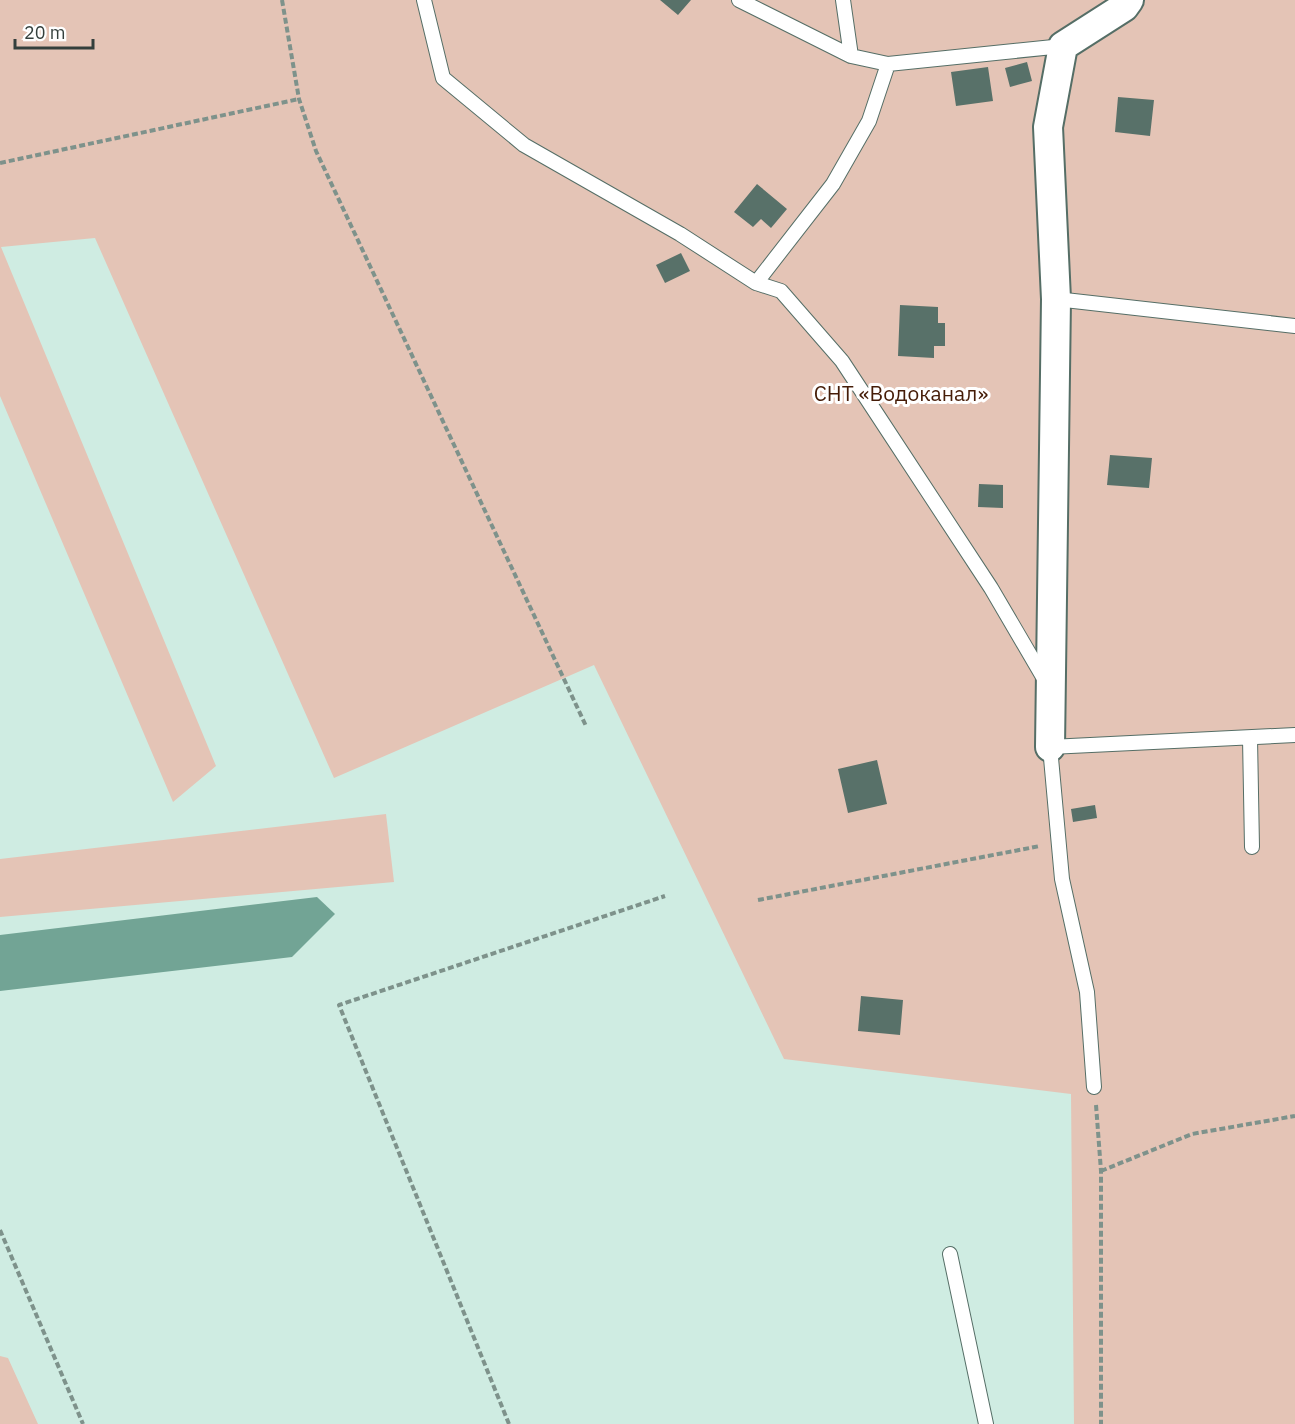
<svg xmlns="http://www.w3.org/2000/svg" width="1295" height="1424" font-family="'IBM Plex Sans',sans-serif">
	<rect width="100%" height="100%" fill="#cfece2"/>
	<path fill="#e4c4b6" d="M0,0h1295v1424h-221l-3,-330 -287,-35 -190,-394 -260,113 -239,-540 -94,9 215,519 -43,36 -173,-406z
		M386,814l8,68 -394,35v-58z
		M0,1356l8,2 30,66h-38z"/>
	<path fill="#72a495" d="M317,897l18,17 -43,43 -292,34v-56z"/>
	<path fill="#587169" d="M660,0h31l-13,15z
		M1027,62l5,19 -22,6 -5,-19z
		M988,67l5,34 -37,5 -5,-34z
		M1118,97l36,3 -4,36 -35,-4z
		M757,184l30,25 -16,19 -10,-9 -8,8 -19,-15z
		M681,253l9,18 -25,12 -9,-18z
		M900,305l38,2v16h7v23h-11v12l-36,-2z
		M1110,455l42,3 -3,30 -42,-3z
		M979,484l24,1v23l-25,-1z
		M877,760l10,44 -39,9 -10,-44z
		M1095,805l2,13 -24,4 -2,-13z
		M861,996l42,4 -3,35 -42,-4z"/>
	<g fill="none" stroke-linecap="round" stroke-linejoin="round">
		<g stroke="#556e66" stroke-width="16">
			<path id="lane" d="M424,0l19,78 81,67 156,89 76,49
				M739,0l112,56 37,8
				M843,0l8,56
				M1056,299l239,27
				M1046,682l-55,-94 -149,-227 -61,-70 -25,-8 77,-99 36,-63 19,-57 175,-18
				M1250,738l2,109
				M1094,1087l-7,-95 -25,-113 -12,-132 245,-12
				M950,1254l36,170"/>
		</g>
		<g stroke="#556e66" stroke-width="32">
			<path id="street" d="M1050,747l6,-448 -8,-172 15,-81 61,-39 5,-7"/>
		</g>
		<path stroke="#7e928b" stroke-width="4" stroke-dasharray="6 3" stroke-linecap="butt" d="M282,0l17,99 17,52 270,575
			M0,163l299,-64
			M758,900l282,-54
			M1096,1105l5,66v253
			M1101,1171l91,-37 103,-18
			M0,1230l83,194
			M509,1424l-170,-419 326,-109"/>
		<use href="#lane" stroke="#fff" stroke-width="14"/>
		<use href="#street" stroke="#fff" stroke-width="28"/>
	</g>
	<g text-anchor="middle" stroke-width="6" stroke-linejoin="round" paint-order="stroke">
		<g font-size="21" fill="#451c07" stroke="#fff">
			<text x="901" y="401">СНТ «Водоканал»</text>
		</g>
	</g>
	<path d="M15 39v9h78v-9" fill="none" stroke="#343f3c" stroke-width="3"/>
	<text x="24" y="39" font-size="18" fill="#343f3c" stroke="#ffffff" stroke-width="4.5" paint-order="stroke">20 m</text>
</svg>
